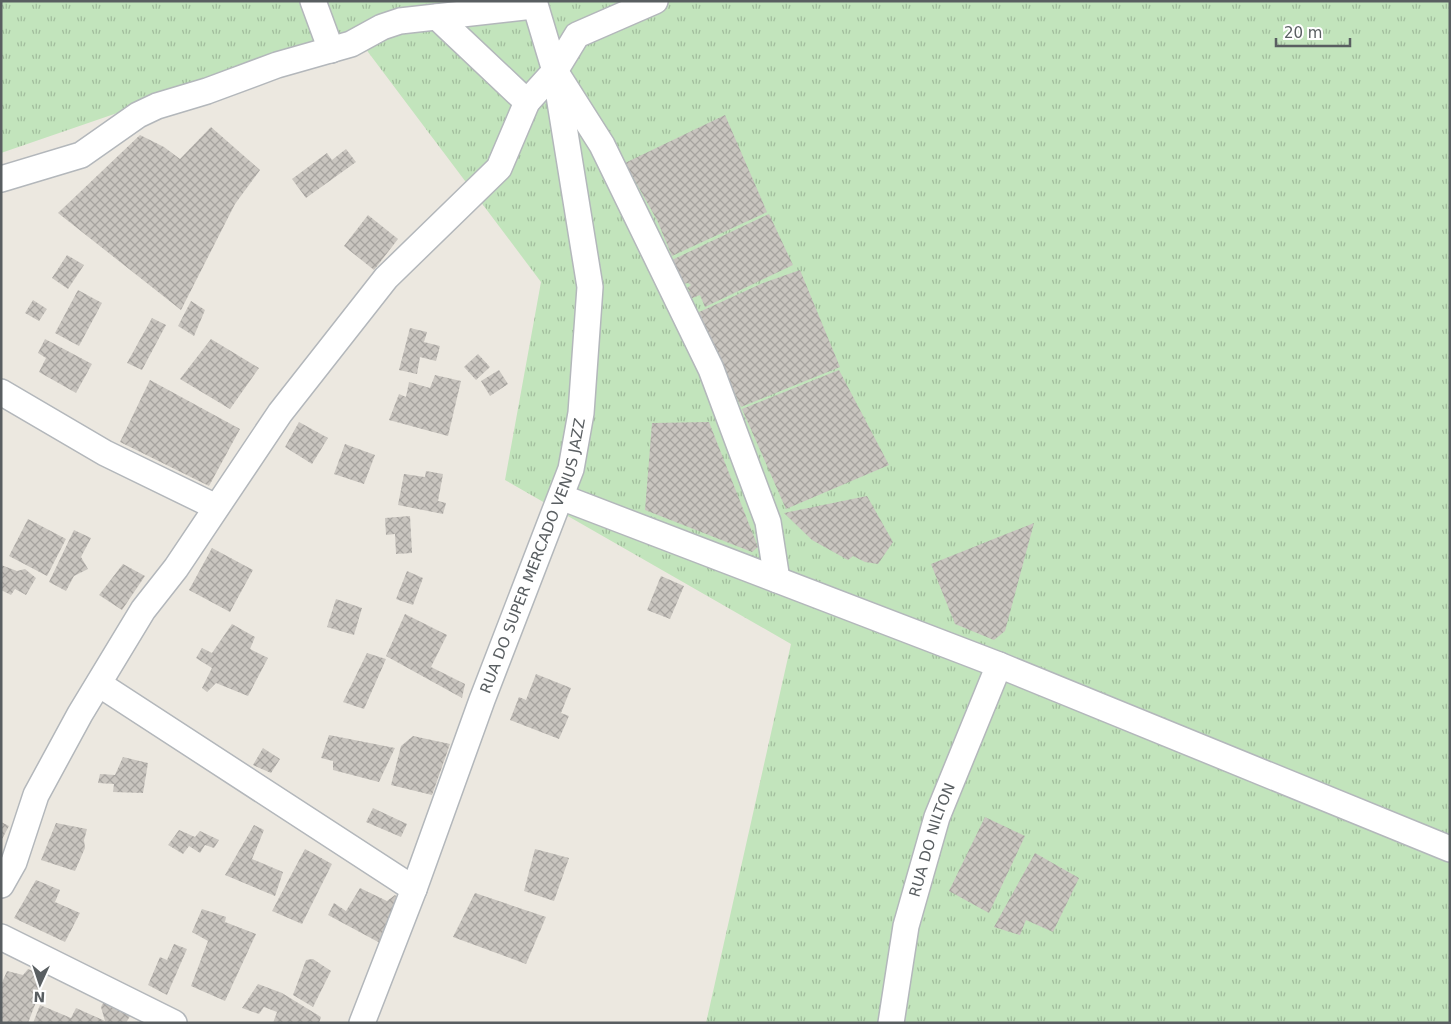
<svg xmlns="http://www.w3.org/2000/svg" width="1451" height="1024" font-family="'DejaVu Sans',sans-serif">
	<defs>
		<pattern id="grass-tufts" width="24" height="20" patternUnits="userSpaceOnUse" patternTransform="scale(1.25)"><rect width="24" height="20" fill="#c2e4bc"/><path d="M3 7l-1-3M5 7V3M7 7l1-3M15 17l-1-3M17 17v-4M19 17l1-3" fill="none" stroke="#a1bc9c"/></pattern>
		<pattern id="building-cross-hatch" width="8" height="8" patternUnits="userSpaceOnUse" patternTransform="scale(1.25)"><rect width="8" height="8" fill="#c9c5bf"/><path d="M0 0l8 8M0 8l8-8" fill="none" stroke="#a6a39f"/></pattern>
	</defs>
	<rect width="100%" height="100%" fill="#ece8e0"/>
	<path fill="url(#grass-tufts)" d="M1,1h1449v1022h-744l85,-379 -286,-164 36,-198 -188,-250 -352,121z"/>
	<path fill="url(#building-cross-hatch)" d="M725,115l42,97 -95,44 -15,-36 -32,-57z
		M211,127l49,43 -25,34 -54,106 -123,-97 82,-78 24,12 16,12z
		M346,149l10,13 -50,36 -14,-19 35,-26 5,7z
		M769,214l24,51 -88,42 -5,-12 -10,4 -3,-6 3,-2 -3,-3 4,-3 -3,-2 -5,1 -11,-24z
		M368,215l30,24 -24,31 -30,-24z
		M67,255l17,10 -16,24 -16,-11z
		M800,270l40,97 -99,40 -44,-94 66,-30z
		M78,290l24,13 -23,43 -24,-13z
		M33,300l14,9 -8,12 -14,-8z
		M191,301l14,9 -11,26 -16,-10z
		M152,318l14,7 -24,45 -15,-7z
		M410,328l17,4 -3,10 16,4 -4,15 -16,-4 -3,17 -18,-4z
		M45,339l47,25 -16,29 -37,-21 7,-14 -8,-5z
		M211,339l48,29 -29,41 -50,-30z
		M478,354l12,13 -14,13 -12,-13z
		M499,370l9,14 -18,12 -9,-15z
		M839,370l50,95 -103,44 -44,-100z
		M435,375l26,6 -13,55 -59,-16 10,-26 7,3 3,-15 21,6z
		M150,380l90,49 -31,57 -89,-44z
		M299,422l29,16 -16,26 -27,-17z
		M709,422l49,125 -6,5 -107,-42 7,-87z
		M345,444l30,11 -11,29 -30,-10z
		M426,471l17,3 -5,27 8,2 -3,11 -45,-9 6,-31 21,3z
		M867,496l26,46 -15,22 -13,-2 -12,-6 -5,4 -36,-20 -28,-27z
		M410,516l2,37 -16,1 -1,-20 -9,1 -1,-17z
		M28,519l38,20 -19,37 -38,-20z
		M1034,523l-29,108 -11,9 -39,-16 -24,-60z
		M74,530l17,8 -10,19 7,12 -14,7 -8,15 -17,-9z
		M212,548l41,22 -23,42 -41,-22z
		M123,564l22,12 -23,34 -23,-15z
		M1,565l16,6 8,-2 11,9 -10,17 -11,-6 -4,6 -10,-5z
		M407,571l16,7 -10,27 -17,-6z
		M661,576l23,10 -14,33 -23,-9z
		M336,599l26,9 -8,27 -27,-8z
		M405,614l42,21 -16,32 34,17 -3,14 -76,-42z
		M232,624l23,13 -5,12 18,9 -20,38 -32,-13 -9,9 -5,-4 10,-20 -16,-10 6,-10 10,5z
		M367,653l19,6 -22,50 -21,-7z
		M536,674l35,14 -10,25 8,3 -10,23 -49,-19 9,-23 7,3z
		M329,735l66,13 -16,34 -46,-12v-9l-12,-3z
		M413,736l37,8 -18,51 -41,-10 10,-39z
		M263,748l17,11 -9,14 -18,-8z
		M123,757l25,6 -5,30 -30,-1 1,-8 -16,-1 2,-9 15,1z
		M373,808l34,16 -6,13 -35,-15z
		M985,817l40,19 -36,77 -40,-22z
		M1,822l8,4 -8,15z
		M56,823l31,6 -3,11 1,8 -10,23 -34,-11z
		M254,825l10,5 -12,29 31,13 -8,24 -50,-21z
		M179,830l16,7 5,-6 19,9 -5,8 -9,-3 -5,8 -11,-7 -6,8 -15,-9z
		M305,849l27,15 -30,60 -30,-13z
		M535,849l34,9 -15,43 -30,-10z
		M1035,853l44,25 -26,54 -27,-12 -6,15 -26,-8z
		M36,880l24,10 -5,12 25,11 -15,29 -51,-24z
		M360,888l27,13 8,-6 4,4 -19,44 -52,-28 6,-12 12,8z
		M475,893l71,24 -20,47 -73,-27z
		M202,909l24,8 -1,5 31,12 -31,67 -34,-15 17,-45 -16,-9z
		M174,944l13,5 -20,46 -19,-10 12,-28 7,3z
		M313,959l18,12 -18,36 -20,-12 13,-35z
		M28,969l18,7 -18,47h-27v-38l6,-14 16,4z
		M258,984l24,9 39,24 -2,6h-46l4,-11 -13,-5 -5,7 -17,-6z
		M108,993l26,16 -8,14h-93l7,-18 31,13 5,-10 29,13 -4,-14z"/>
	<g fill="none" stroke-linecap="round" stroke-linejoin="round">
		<g stroke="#b3b7bb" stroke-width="28">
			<g id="minor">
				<path d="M313,1l18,49"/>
				<path d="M534,1l21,70 47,74 109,224 57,153 9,58"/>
				<path d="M437,17l90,85"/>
				<path d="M1,179l80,-24 57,-40 19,-9 50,-15 70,-26 74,-21 31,-17 18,-6 133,-15"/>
				<path d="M1,392l104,61 111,54"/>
				<path d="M561,497l438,168 451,184"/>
				<path d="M99,684l315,205"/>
				<path d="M1,885l13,-23 22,-67 44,-81 63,-104 33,-42 104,-155 106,-135 113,-110 28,-66 28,-31 22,-36 78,-34"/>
				<path d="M1,937l173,86"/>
				<path id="s1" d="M362,1023l52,-134 68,-189 89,-231 10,-56 9,-126 -35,-216"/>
				<path id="s2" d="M891,1023l15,-97 31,-109 62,-152"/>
			</g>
		</g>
		<use href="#minor" stroke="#fff" stroke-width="25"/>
	</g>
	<g text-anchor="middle" stroke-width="4" stroke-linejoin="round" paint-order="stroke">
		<g font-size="15" fill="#595e61" stroke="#fff">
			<text dy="5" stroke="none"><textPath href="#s1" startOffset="498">RUA DO SUPER MERCADO VENUS JAZZ</textPath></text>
			<text dy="5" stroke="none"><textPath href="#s2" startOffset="188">RUA DO NILTON</textPath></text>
		</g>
	</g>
	<rect width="1451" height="1024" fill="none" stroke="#595e61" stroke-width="5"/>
	<g transform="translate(40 984) rotate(183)" stroke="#ffffff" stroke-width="4" paint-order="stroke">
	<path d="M0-4L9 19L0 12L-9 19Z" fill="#595e61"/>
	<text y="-8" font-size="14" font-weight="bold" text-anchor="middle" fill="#595e61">N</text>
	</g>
	<path d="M1276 38v8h74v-8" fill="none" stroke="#595e61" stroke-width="2.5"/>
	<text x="1284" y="38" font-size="15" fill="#595e61" stroke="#ffffff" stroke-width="4" paint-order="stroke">20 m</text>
</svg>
